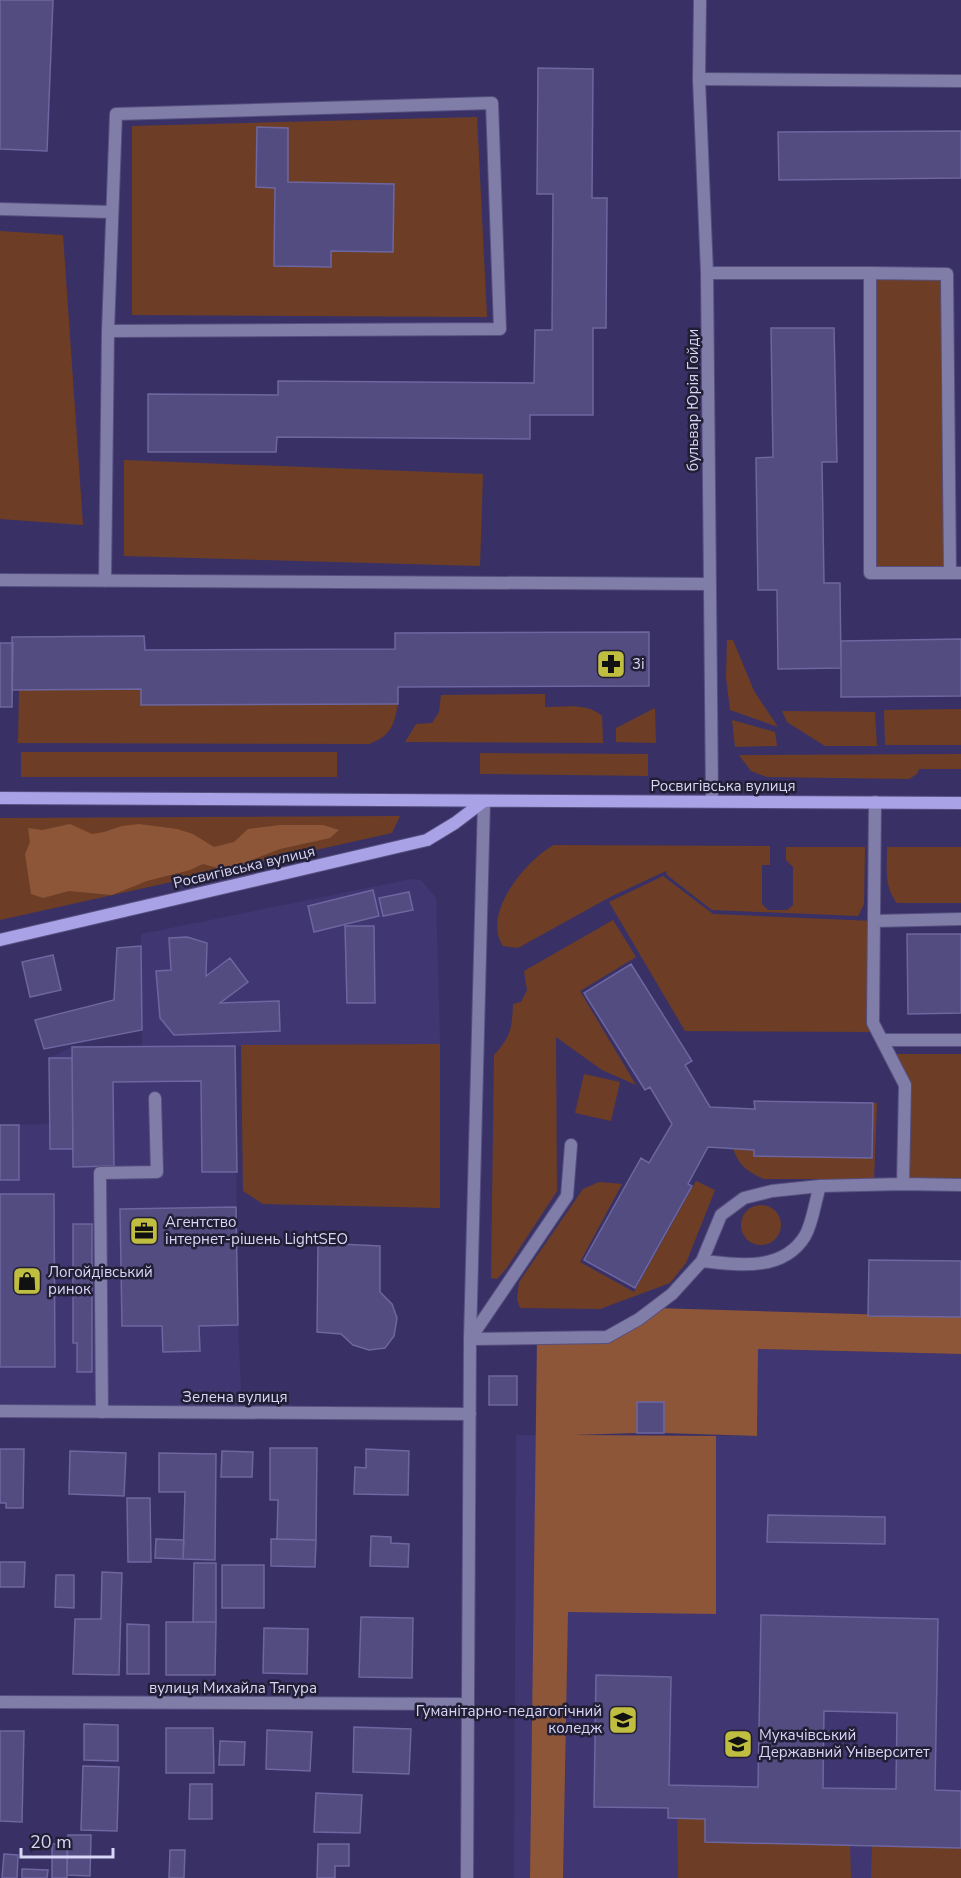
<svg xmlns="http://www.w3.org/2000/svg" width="961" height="1878" font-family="'Nunito Sans',sans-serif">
	<rect width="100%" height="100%" fill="#393165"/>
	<path fill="#403672" d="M412,879l9,1 15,18 4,146 -205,2 3,279 4,87 -242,1v-288l50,-1 -1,-66 23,-11h70l-1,-113z
		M758,1349l203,5v524h-447l2,-443 241,1z"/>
	<path fill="#6d3e25" d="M477,117l10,200 -355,-2v-189z
		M0,231l63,4 20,290 -83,-6z
		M870,273l77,1 3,299h-80z
		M124,460l359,14 -3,92 -356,-10z
		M727,640h6l21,51 24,36 -48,-17 -4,-33z
		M141,689v16l257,-1c-4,21 -7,32 -29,40l-351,-1 1,-53z
		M545,694v13c19,0 42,-5 57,9l1,27 -198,-1 11,-18 16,-1 7,-11 2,-17z
		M655,708l1,35 -40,-1v-14z
		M961,709v36h-76l-1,-35z
		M782,711l93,1 2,34h-52l-38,-24z
		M732,720l43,12 2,14 -42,1z
		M21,752h316v25h-316z
		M480,753l168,1v22l-168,-2z
		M961,754v15h-42l-2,5 -8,5 -142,-2 -16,-6 -12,-16z
		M400,816l-8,17 -392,87v-102z
		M554,845l216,1v19h-8v39l6,6h19l6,-5v-38l-7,-7v-13h79l-1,57 -6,12 -146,-6 -45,-35 -1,-4 -56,26 -92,51 -15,-2c-22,-32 23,-86 51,-101z
		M887,847h74v56h-64c-13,-16 -10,-35 -10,-56z
		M663,876l50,38 161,7 4,111 -193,-1 -76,-129z
		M613,920l23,37 -56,34 56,94 -34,-15 -46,-33 1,154 -51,78 -9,10 -6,-1 3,-223c17,-19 18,-26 19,-51l8,-2 6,-12 -3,-19z
		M440,1044v164l-177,-4 -20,-13 -2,-146z
		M890,1054h71v131l-58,-1 2,-99z
		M584,1074l36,8 -9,39 -36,-8z
		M873,1103h4l-3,76h-110c-16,-7 -26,-14 -31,-31l21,2v6l118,2z
		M696,1181l19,9 -29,73 -16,20 -70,26 -80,-1 -3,-9 2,-17 64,-93 16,-7 23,2 -42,78 54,30z
		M741 1225a20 20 0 1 1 40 0a20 20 0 1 1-40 0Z
		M677,1818l28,1v23l145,3 1,33h-173z
		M872,1846l89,2v30h-90z"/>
	<path fill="#8d5638" d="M70,824l22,10 12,-2 18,-6 17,-2 38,5 16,5 21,13 20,-5 14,-13 32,-4h43l16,5 -9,8 -50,11 -54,21 -23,-6 -13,6 -43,11 -35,14 -43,-4 -26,7 -12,-4 -6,-40 5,-12 -2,-14 14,2z
		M655,1308l306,9v37l-203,-5 -1,87 -93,-3 -1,-31h-26v31l-64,2 143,1v178l-148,-2 -5,266h-33l7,-539 70,-2z"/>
	<path fill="#534c81" stroke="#6d66a0" stroke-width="1.5" fill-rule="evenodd" d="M0,0h53l-6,151 -47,-2z
		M538,68l55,1 -1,129h15l-1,130h-13v87h-63v24l-253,-2 -1,15h-128v-58l130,1v-14l256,2 1,-53h17l1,-136h-16z
		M257,127l31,1v54l106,2 -1,68 -62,-1v16l-57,-1 1,-78 -19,-1z
		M961,131v47l-182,2 -1,-48z
		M771,328h63l3,134h-15l2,121h16l1,85 -63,1 -1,-79h-19l-2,-132 17,-1z
		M649,632v54l-251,1v17h-8l-249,1v-16l-129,1v-53l132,-1 1,14 250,-1v-16z
		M961,639v57l-120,1v-56z
		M0,643h13l-1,64h-12z
		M373,890l6,26 -65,16 -6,-26z
		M409,892l4,18 -30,6 -4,-18z
		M345,926h29l1,77h-28z
		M907,934h54v79l-53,1z
		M187,937l20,6 -1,33 24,-18 18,24 -28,21 59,-2 1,30 -106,4 -14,-17 -4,-47 15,-1 -2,-32z
		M141,946l1,84 -98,19 -9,-29 79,-20 3,-52z
		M53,955l8,35 -31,7 -8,-35z
		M631,964l61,97 -7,4 25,42 45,2 -1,-8 119,2 -1,55 -118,-2v-6l-46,-3 -20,37 4,2 -57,102 -51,-28 57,-102 8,5 23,-39 -22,-37 -5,3 -61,-97z
		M235,1046l2,126h-35l-1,-91 -88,1 1,84 -41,1 -1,-120z
		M49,1058h23l1,91h-23z
		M0,1125h19v55h-19z
		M0,1194h54l1,173h-55z
		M236,1207l2,118 -39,1 1,25 -37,1 -1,-26h-40l-2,-117z
		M73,1224h19v148h-15v-29h-4z
		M318,1243l62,3v46l12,12 5,14 -3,18 -9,12 -16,2 -16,-5 -12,-11 -24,-2z
		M869,1260l92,1v56l-93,-1z
		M489,1376h28v29h-28z
		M637,1402h27v31h-27z
		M270,1448h47l-1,92 -39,-1 1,-39h-8z
		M0,1449h24l-1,59h-17v-5h-6z
		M366,1449l43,2 -1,44 -54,-1 1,-27 11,1z
		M70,1451l56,2 -2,43 -55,-2z
		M222,1451l31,1 -1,25h-31z
		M159,1453l57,1 -1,106 -32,-1 2,-67h-26z
		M127,1498h23l1,64h-23z
		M768,1515l117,2v27l-118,-2z
		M371,1536l20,1v6l18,1 -1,23 -38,-1z
		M156,1539l28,1 -1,19 -28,-1z
		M271,1539l45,1 -1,27 -44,-1z
		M0,1562h25l-1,25h-24z
		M194,1563h22v59h-23z
		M222,1565h42v43h-42z
		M102,1572l20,1 -3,102 -46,-1 2,-55h26z
		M56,1575h18v33l-19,-1z
		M761,1615l177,4 -3,171 26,1v57l-256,-6v-23l-37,-1v-10l-74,-1 2,-132 75,2 -2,108 89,2zM824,1711l73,2 -1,76 -73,-1z
		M361,1617l52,1 -1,60 -53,-1z
		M166,1622h50l-1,53h-49z
		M127,1624l22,1v49h-22z
		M264,1628l44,1 -1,45 -44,-1z
		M84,1724l34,1v36l-34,-1z
		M354,1727l57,2 -2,45 -56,-2z
		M166,1728h47l1,45h-48z
		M267,1730l45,2 -2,39 -44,-2z
		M0,1731h24l-2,91 -22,-1z
		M220,1741l25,1 -1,23h-25z
		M83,1766l36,1 -2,64 -36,-1z
		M190,1784h22v35h-23z
		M316,1793l46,2 -2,38 -46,-1z
		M68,1835h23l-1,41 -23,-1z
		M52,1844h15v34h-15z
		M318,1844h31v22h-14v12h-18z
		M170,1850h15l-1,28h-15z
		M4,1854l14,1 -1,23h-15z
		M22,1869l26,1 -1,8h-25z"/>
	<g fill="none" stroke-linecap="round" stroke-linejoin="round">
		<g stroke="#564f7f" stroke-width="14">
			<path id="lane" d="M699,79l262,2
				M492,103l8,226 -392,2 8,-217z
				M0,209l112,3
				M707,273h163v300h91
				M870,273l77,1 3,299
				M0,580l709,4
				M105,581l3,-250
				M874,921l87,-2
				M882,1040h79
				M903,1184l58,1
				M702,1261l19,-46 23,-17 28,-7 48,-5
				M470,1339l137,-2 32,-18 33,-25 30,-33c36,4 81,11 103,-25 8,-14 10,-35 15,-50l83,-2 2,-99 -32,-62 2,-221
				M470,1339l97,-143 4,-51
				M102,1412l-2,-239 57,-1 -2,-74"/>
		</g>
		<g stroke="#564f7f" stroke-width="14">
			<path id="street" d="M700,0l-1,79 8,194 5,527
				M0,1411l470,3
				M0,1702l467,2
				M467,1878l3,-539 14,-538"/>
		</g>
		<g stroke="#564f7f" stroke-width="14">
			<path id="secondary" d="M0,798l961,5
				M0,940l427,-100 28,-17 29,-22"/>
		</g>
		<use href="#lane" stroke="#817da9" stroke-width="12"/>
		<use href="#street" stroke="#817da9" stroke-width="12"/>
		<use href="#secondary" stroke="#a9a2e7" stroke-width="12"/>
	</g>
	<defs>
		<g id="pharmacy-square" transform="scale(1.5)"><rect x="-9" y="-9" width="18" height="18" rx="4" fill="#c0be40" stroke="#211e35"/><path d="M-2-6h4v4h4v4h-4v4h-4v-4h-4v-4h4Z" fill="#111"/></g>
		<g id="office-square" transform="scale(1.5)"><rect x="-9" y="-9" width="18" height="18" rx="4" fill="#c0be40" stroke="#211e35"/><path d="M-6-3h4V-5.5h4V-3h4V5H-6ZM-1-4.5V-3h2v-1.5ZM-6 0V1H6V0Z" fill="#111"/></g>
		<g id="shop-square" transform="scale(1.5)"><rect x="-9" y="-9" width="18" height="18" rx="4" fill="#c0be40" stroke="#211e35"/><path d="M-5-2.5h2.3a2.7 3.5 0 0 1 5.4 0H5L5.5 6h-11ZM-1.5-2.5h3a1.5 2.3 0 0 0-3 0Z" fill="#111"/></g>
		<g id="university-square" transform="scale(1.5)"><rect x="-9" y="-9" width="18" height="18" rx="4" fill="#c0be40" stroke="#211e35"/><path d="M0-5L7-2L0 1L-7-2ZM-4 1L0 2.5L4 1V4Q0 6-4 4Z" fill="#111"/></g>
	</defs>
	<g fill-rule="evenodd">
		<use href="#pharmacy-square" x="611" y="664"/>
		<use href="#office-square" x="144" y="1231"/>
		<use href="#shop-square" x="27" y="1281"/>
		<use href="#university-square" x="623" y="1720"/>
		<use href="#university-square" x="738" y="1744"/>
	</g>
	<g text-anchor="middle" stroke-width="5" stroke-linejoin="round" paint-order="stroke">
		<g font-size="15" fill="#d8d6f6" stroke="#211e35">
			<text transform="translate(693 400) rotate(-90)" y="5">бульвар Юрія Гойди</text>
			<text x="723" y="791">Росвигівська вулиця</text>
			<text transform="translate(244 867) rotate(-13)" y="5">Росвигівська вулиця</text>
			<text x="235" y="1402">Зелена вулиця</text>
			<text x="233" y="1693">вулиця Михайла Тягура</text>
		</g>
		<g font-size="15" fill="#d8d6f6" stroke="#211e35" text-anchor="start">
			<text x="632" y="669">3і</text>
			<text x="165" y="1227">Агентство<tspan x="165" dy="17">інтернет-рішень LightSEO</tspan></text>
			<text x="48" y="1277">Логойдівський<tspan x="48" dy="17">ринок</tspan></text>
			<text x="602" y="1716" text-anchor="end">Гуманітарно-педагогічний<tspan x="602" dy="17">коледж</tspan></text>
			<text x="759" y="1740">Мукачівський<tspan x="759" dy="17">Державний Університет</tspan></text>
		</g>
	</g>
	<path d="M21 1848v9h92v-9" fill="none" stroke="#d8d6f6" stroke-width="3"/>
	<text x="30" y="1848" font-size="18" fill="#d8d6f6" stroke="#211e35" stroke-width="4.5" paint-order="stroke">20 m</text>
</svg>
